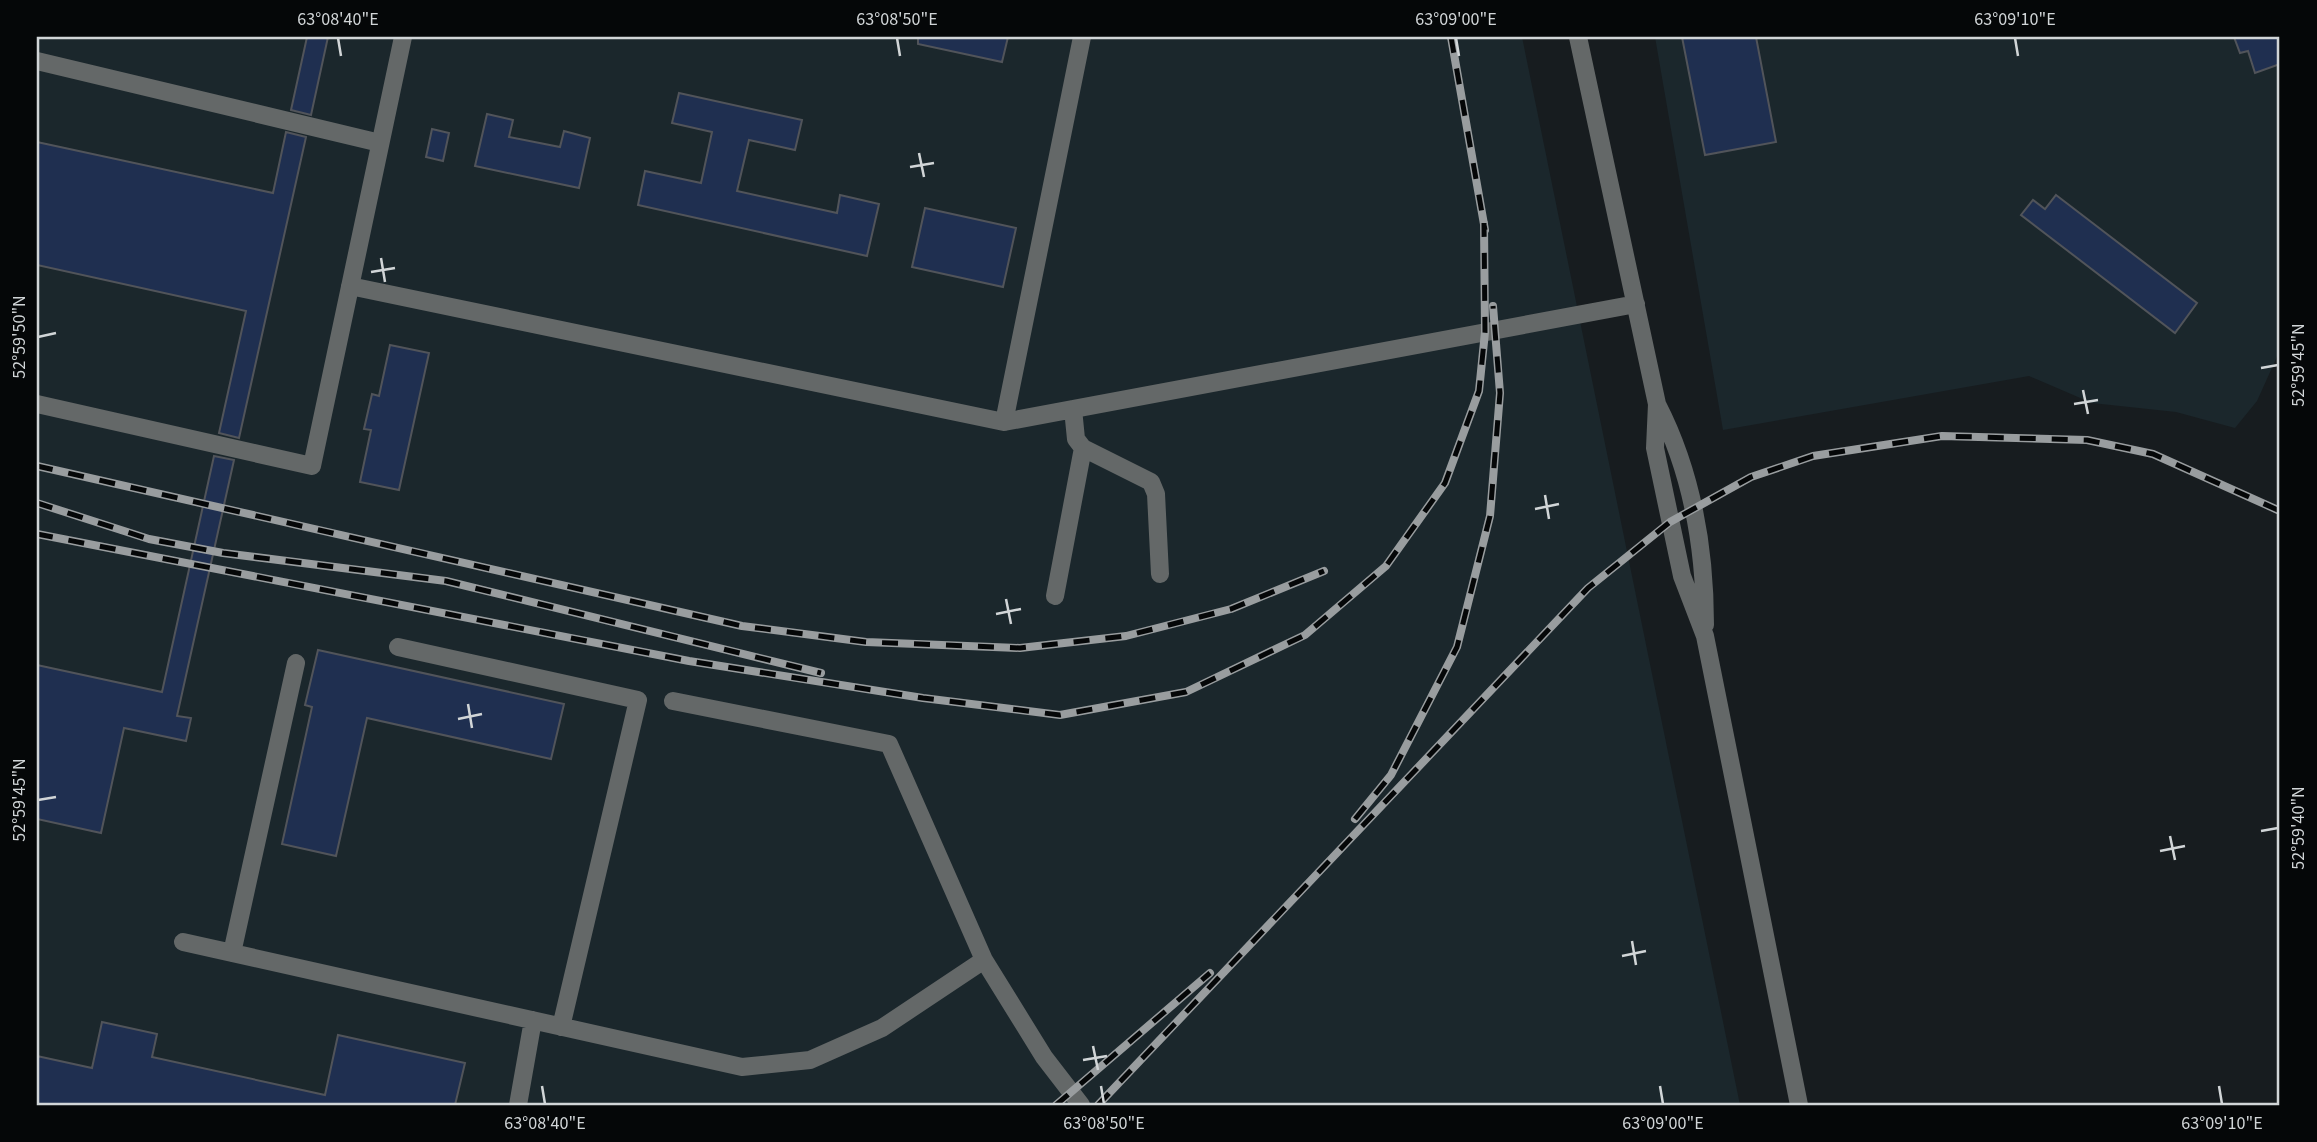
<svg xmlns="http://www.w3.org/2000/svg" width="2317" height="1142" font-family="'Source Sans 3',sans-serif">
	<rect width="100%" height="100%" fill="#171c1f"/>
	<path fill="#1b272c" d="M37,37h1485l218,1068h-1703z
		M1655,37h625v313l-23,51 -22,27 -59,-16 -84,-9 -63,-27 -306,54z"/>
	<path fill="#1f2f50" stroke="#51545a" stroke-width="2" d="M307,37h21l-17,78 -20,-5z
		M918,37h90l-6,25 -84,-18z
		M1682,37h74l20,105 -71,13z
		M2234,37h46v27l-25,9 -7,-22 -8,2z
		M679,93l123,27 -7,30 -46,-10 -12,51 100,22 3,-18 39,9 -12,52 -229,-51 7,-34 56,12 11,-51 -40,-9z
		M487,114l26,6 -4,17 51,10 4,-16 26,7 -11,50 -104,-22z
		M432,129l17,4 -6,28 -17,-4z
		M286,132l20,5 -67,301 -20,-5 27,-122 -209,-46v-123l236,51z
		M2056,195l141,108 -22,30 -154,-118 12,-15 12,9z
		M925,208l91,20 -13,59 -91,-20z
		M390,345l39,8 -30,137 -39,-8 11,-52 -7,-1 8,-35 7,2z
		M214,456l20,4 -57,256 14,2 -5,23 -62,-13 -23,105 -64,-14v-154l125,27z
		M318,650l246,54 -13,55 -184,-41 -31,138 -54,-12 30,-137 -7,-2z
		M102,1022l55,12 -5,23 173,38 13,-60 127,28 -10,42h-418v-49l55,12z"/>
	<g fill="none" stroke-linecap="round" stroke-linejoin="round">
		<path stroke="#646868" stroke-width="18" d="M1578,37l79,367c35,68 48,145 48,221
			M37,61l343,82
			M350,286l654,136 632,-118
			M37,404l275,62 91,-429
			M1657,404l-2,44 27,128 23,60 94,469
			M1073,409l3,30 7,9 68,34 5,12 4,80
			M1004,422l78,-385
			M1055,596l28,-148
			M398,647l240,53 -77,327
			M673,701l216,43 95,216 60,97 37,48
			M183,942l559,125 68,-7 72,-32 102,-68
			M232,953l64,-290
			M518,1105l15,-85"/>
		<g stroke="#999d9f" stroke-width="8">
			<path id="rail" d="M1451,37l34,193
				M37,466l705,160 124,16 154,6 106,-12 105,-27 93,-38
				M37,503l112,36 74,14 223,28 375,92
				M37,534l652,127 234,37 137,17 126,-23 119,-57 81,-69 59,-83 34,-92 6,-59 -1,-109
				M1355,819l36,-44 66,-128 33,-131 10,-123 -7,-87
				M1056,1105l154,-132
				M1098,1105l490,-517 82,-66 81,-45 62,-21 129,-20 145,4 66,14 127,57"/>
		</g>
		<use href="#rail" stroke="#050708" stroke-width="5" stroke-dasharray="16" stroke-linecap="butt"/>
	</g>
	<path fill="none" stroke="#d1d5d7" stroke-width="2.5" d="M338,38l3,18M897,38l3,18M1456,38l3,18M2015,38l3,18M919,153l5,24M910,167l24,-4M381,258l4,24M371,272l24,-4M38,337l18,-4M2261,368l17,-3M2083,390l5,24M2074,404l24,-4M1545,495l4,24M1535,509l24,-5M1006,599l5,25M996,614l25,-5M468,704l4,24M458,719l24,-5M38,800l18,-3M2261,831l17,-3M2170,836l5,24M2160,851l25,-5M1632,941l4,24M1622,956l24,-5M1093,1046l5,24M1083,1060l24,-4M542,1086l3,18M1101,1086l3,18M1660,1086l3,18M2219,1086l3,18"/>
	<rect width="2317" height="1142" fill="none" stroke="#050708" stroke-width="77"/>
	<rect x="38" y="38" width="2240" height="1066" fill="none" stroke="#d1d5d7" stroke-width="2.5"/>
	<g font-size="18" text-anchor="middle" fill="#d1d5d7">
		<text x="338" y="25">63°08'40"E</text>
		<text x="897" y="25">63°08'50"E</text>
		<text x="1456" y="25">63°09'00"E</text>
		<text x="2015" y="25">63°09'10"E</text>
		<text transform="translate(19 337) rotate(-90)" y="6">52°59'50"N</text>
		<text transform="translate(2298 365) rotate(-90)" y="6">52°59'45"N</text>
		<text transform="translate(19 800) rotate(-90)" y="6">52°59'45"N</text>
		<text transform="translate(2298 828) rotate(-90)" y="6">52°59'40"N</text>
		<text x="545" y="1129">63°08'40"E</text>
		<text x="1104" y="1129">63°08'50"E</text>
		<text x="1663" y="1129">63°09'00"E</text>
		<text x="2222" y="1129">63°09'10"E</text>
	</g>
</svg>
